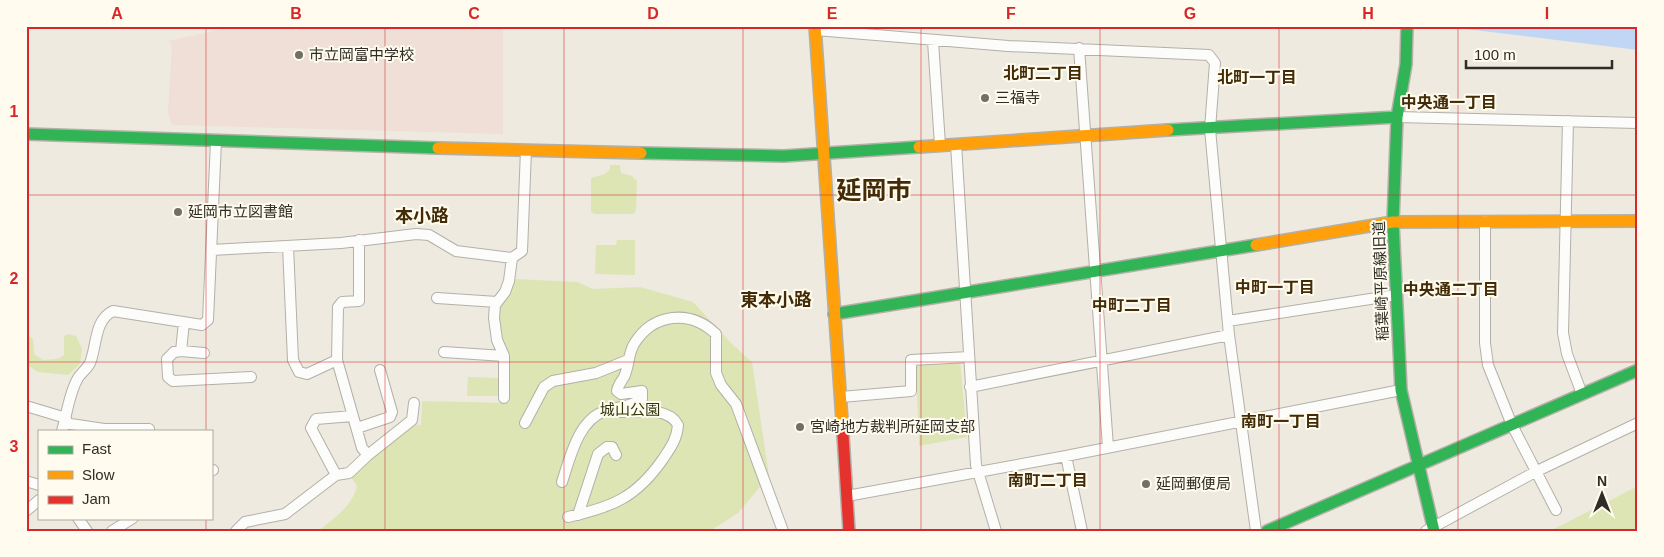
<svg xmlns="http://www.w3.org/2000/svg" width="1664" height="557" font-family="Helvetica,'Noto Sans JP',sans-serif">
	<rect width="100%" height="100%" fill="#eeeae0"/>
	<path fill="#efdfd7" d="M235,26h268v108l-330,-9 -3,-4 -2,-9 4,-63 -3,-8z"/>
	<path fill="#dce5b3" d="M610,165h10l1,8 11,3 5,5 -1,30 -3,3h-39l-3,-3v-33l14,-4 5,-5z
		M617,240h18v35l-40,-1 1,-29h20z
		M514,279l63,3 16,7 47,-2 53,15 39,42 20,18 17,114 -31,37 -28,18h-392c16,-13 34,-24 39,-45l-7,-10 61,-52 10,1 1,-24 87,2v-47l-12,-28v-18z
		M26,334l7,5 1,15 9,6 15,-1 6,-4v-19l4,-2 8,2 6,13 -2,15 -12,11 -30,-3 -12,-8z
		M960,361l7,76 -48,9 -3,-82z
		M468,377l30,1v18h-31z
		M1638,486v45h-88z"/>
	<path fill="#c0d6f4" d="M1441,26h197v24z"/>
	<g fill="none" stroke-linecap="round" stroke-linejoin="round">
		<g stroke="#b3b0a8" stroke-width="12">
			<path id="street" d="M816,30l192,16 201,9 6,8 -5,66 19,206 27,196
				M933,41l7,104
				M1079,48l29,399
				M1397,117l241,6
				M1568,121l-5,212 4,21 15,40
				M956,144l20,321 20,66
				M1485,221v122l3,22 24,60 44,85
				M288,246l5,114 6,12 8,2 30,-14
				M212,250l129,-7 75,-9 13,1 27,16 56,7 10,-7 4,-101
				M437,298l60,4
				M1228,321l168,-26
				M184,322l-3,29 -7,1 -7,7 1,18 5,4 78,-4
				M181,351l23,2
				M444,352l60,4
				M970,387l259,-52
				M841,397l70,-6v-31l58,-3
				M504,398v-42l-7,-16 -3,-22 1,-13 10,-13 4,-11 3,-23
				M26,406l40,12
				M64,423l40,6h45
				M525,423l19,-36 9,-6 43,-8 32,-13
				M357,428l33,-11 2,-5 -12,-42
				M62,431c5,-17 7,-38 16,-53 3,-5 9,-9 12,-15 7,-17 4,-43 23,-52l89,14 6,-5 8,-179
				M368,455l44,-35 2,-17
				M1066,456l16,75
				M211,471l2,-1
				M336,475l-25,-47 5,-9 37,-3
				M26,481l13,4
				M562,482c8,-24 16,-62 43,-71 13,-4 26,-4 37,-12v-8l-21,3 -4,-3c1,-6 4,-9 7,-14 5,-10 4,-23 10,-33 19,-31 56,-35 82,-10v39l5,12 15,19 47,127
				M847,496l219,-40 335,-66
				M26,511l13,-11
				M578,515l20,-61 9,-7h5l4,8
				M568,517c44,-10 68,-19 95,-58 8,-12 14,-20 15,-34 -10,-19 -40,-13 -58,-13
				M78,518l9,13
				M112,531l21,-13
				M236,531l9,-9 40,-8 51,-39 13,-2 19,-18 -6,-7 -25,-88 1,-53 4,-5 17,-1v-61
				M1426,531l111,-60 101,-48"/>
		</g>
		<g stroke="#b3b0a8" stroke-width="14">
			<path id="fast" d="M1407,26l-1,38 -9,53 -4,105 8,168 33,141
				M1168,130l229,-13
				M26,134l412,14
				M641,153l143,3 135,-9
				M834,314l422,-69
				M1267,531l371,-161"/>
		</g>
		<g stroke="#b3b0a8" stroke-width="14">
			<path id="slow" d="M815,26l28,409
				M919,147l249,-17
				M438,148l203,5
				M1256,245l137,-23 245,-1"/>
		</g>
		<g stroke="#b3b0a8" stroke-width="14">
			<path id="jam" d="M843,435l6,96"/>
		</g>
		<use href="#street" stroke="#fcfcfa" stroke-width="10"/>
		<use href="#fast" stroke="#30b455" stroke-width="11"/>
		<use href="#slow" stroke="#ff9f0a" stroke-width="11"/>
		<use href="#jam" stroke="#e5322d" stroke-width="11"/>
	</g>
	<path fill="none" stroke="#d62828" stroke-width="1" stroke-opacity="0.55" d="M206,26v405M385,26v505M564,26v505M743,26v505M921,26v505M1100,26v505M1279,26v505M1458,26v505M26,195h1612M26,362h1612M206,518v13"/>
	<g fill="#726f66" stroke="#fffcef" stroke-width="2">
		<circle cx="299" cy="55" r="5"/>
		<circle cx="985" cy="98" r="5"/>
		<circle cx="178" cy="212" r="5"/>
		<circle cx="800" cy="427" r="5"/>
		<circle cx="1146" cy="484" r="5"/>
	</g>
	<g text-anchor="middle" stroke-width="4" stroke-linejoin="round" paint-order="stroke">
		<g font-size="15" fill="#2f2d25" stroke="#fffcef" text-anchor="start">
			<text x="309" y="60">市立岡富中学校</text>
			<text x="995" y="103">三福寺</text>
			<text x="188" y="217">延岡市立図書館</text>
			<text x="810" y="432">宮崎地方裁判所延岡支部</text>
			<text x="1156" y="489">延岡郵便局</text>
		</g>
		<g font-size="15" fill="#2f2d25" stroke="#fffcef">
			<text transform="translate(1381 281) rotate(-92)" y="5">稲葉崎平原線旧道</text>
		</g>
		<g font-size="15" fill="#2e360d" stroke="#fffcef">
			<text x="630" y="415">城山公園</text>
		</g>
		<g font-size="16" font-weight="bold" fill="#422b06" stroke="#fffcef">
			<text x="1043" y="79">北町二丁目</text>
			<text x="1257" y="83">北町一丁目</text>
			<text x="1449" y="108">中央通一丁目</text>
			<text x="1275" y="293">中町一丁目</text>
			<text x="1451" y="295">中央通二丁目</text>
			<text x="1132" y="311">中町二丁目</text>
			<text x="1281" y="427">南町一丁目</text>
			<text x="1048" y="486">南町二丁目</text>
		</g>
		<g font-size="18" font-weight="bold" fill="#422b06" stroke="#fffcef">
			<text x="422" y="222">本小路</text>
			<text x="776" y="306">東本小路</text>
		</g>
		<g font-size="25" font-weight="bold" fill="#422b06" stroke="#fffcef">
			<text x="874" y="199">延岡市</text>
		</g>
	</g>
	<rect width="1664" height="557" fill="none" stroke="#fffcef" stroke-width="55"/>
	<rect x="38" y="430" width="175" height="90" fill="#fffcef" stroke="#aca99e"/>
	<rect x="48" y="446" width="25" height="8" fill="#30b455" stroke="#aca99e"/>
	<text x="82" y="454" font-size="15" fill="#2f2d25">Fast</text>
	<rect x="48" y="471" width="25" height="8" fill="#ff9f0a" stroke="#aca99e"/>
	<text x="82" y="480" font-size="15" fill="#2f2d25">Slow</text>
	<rect x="48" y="496" width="25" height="8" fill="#e5322d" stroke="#aca99e"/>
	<text x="82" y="504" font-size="15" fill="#2f2d25">Jam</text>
	<g transform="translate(1602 494)" stroke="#fffcef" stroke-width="4" paint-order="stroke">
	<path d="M0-4L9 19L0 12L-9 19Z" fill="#2f2d25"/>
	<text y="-8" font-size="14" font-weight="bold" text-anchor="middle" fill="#2f2d25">N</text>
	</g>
	<path d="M1466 60v8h146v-8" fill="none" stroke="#2f2d25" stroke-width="2.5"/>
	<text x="1474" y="60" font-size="15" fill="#2f2d25" stroke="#fffcef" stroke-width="4" paint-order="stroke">100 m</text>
	<rect x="28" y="28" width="1608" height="502" fill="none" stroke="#d62828" stroke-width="2"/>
	<g font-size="16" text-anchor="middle" font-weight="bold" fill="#d62828">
		<text x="117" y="19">A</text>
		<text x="296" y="19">B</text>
		<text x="474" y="19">C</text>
		<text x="653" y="19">D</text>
		<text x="832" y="19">E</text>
		<text x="1011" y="19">F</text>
		<text x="1190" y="19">G</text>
		<text x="1368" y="19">H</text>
		<text x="1547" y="19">I</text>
		<text x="14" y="117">1</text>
		<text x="14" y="284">2</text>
		<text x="14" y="452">3</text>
	</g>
</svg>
